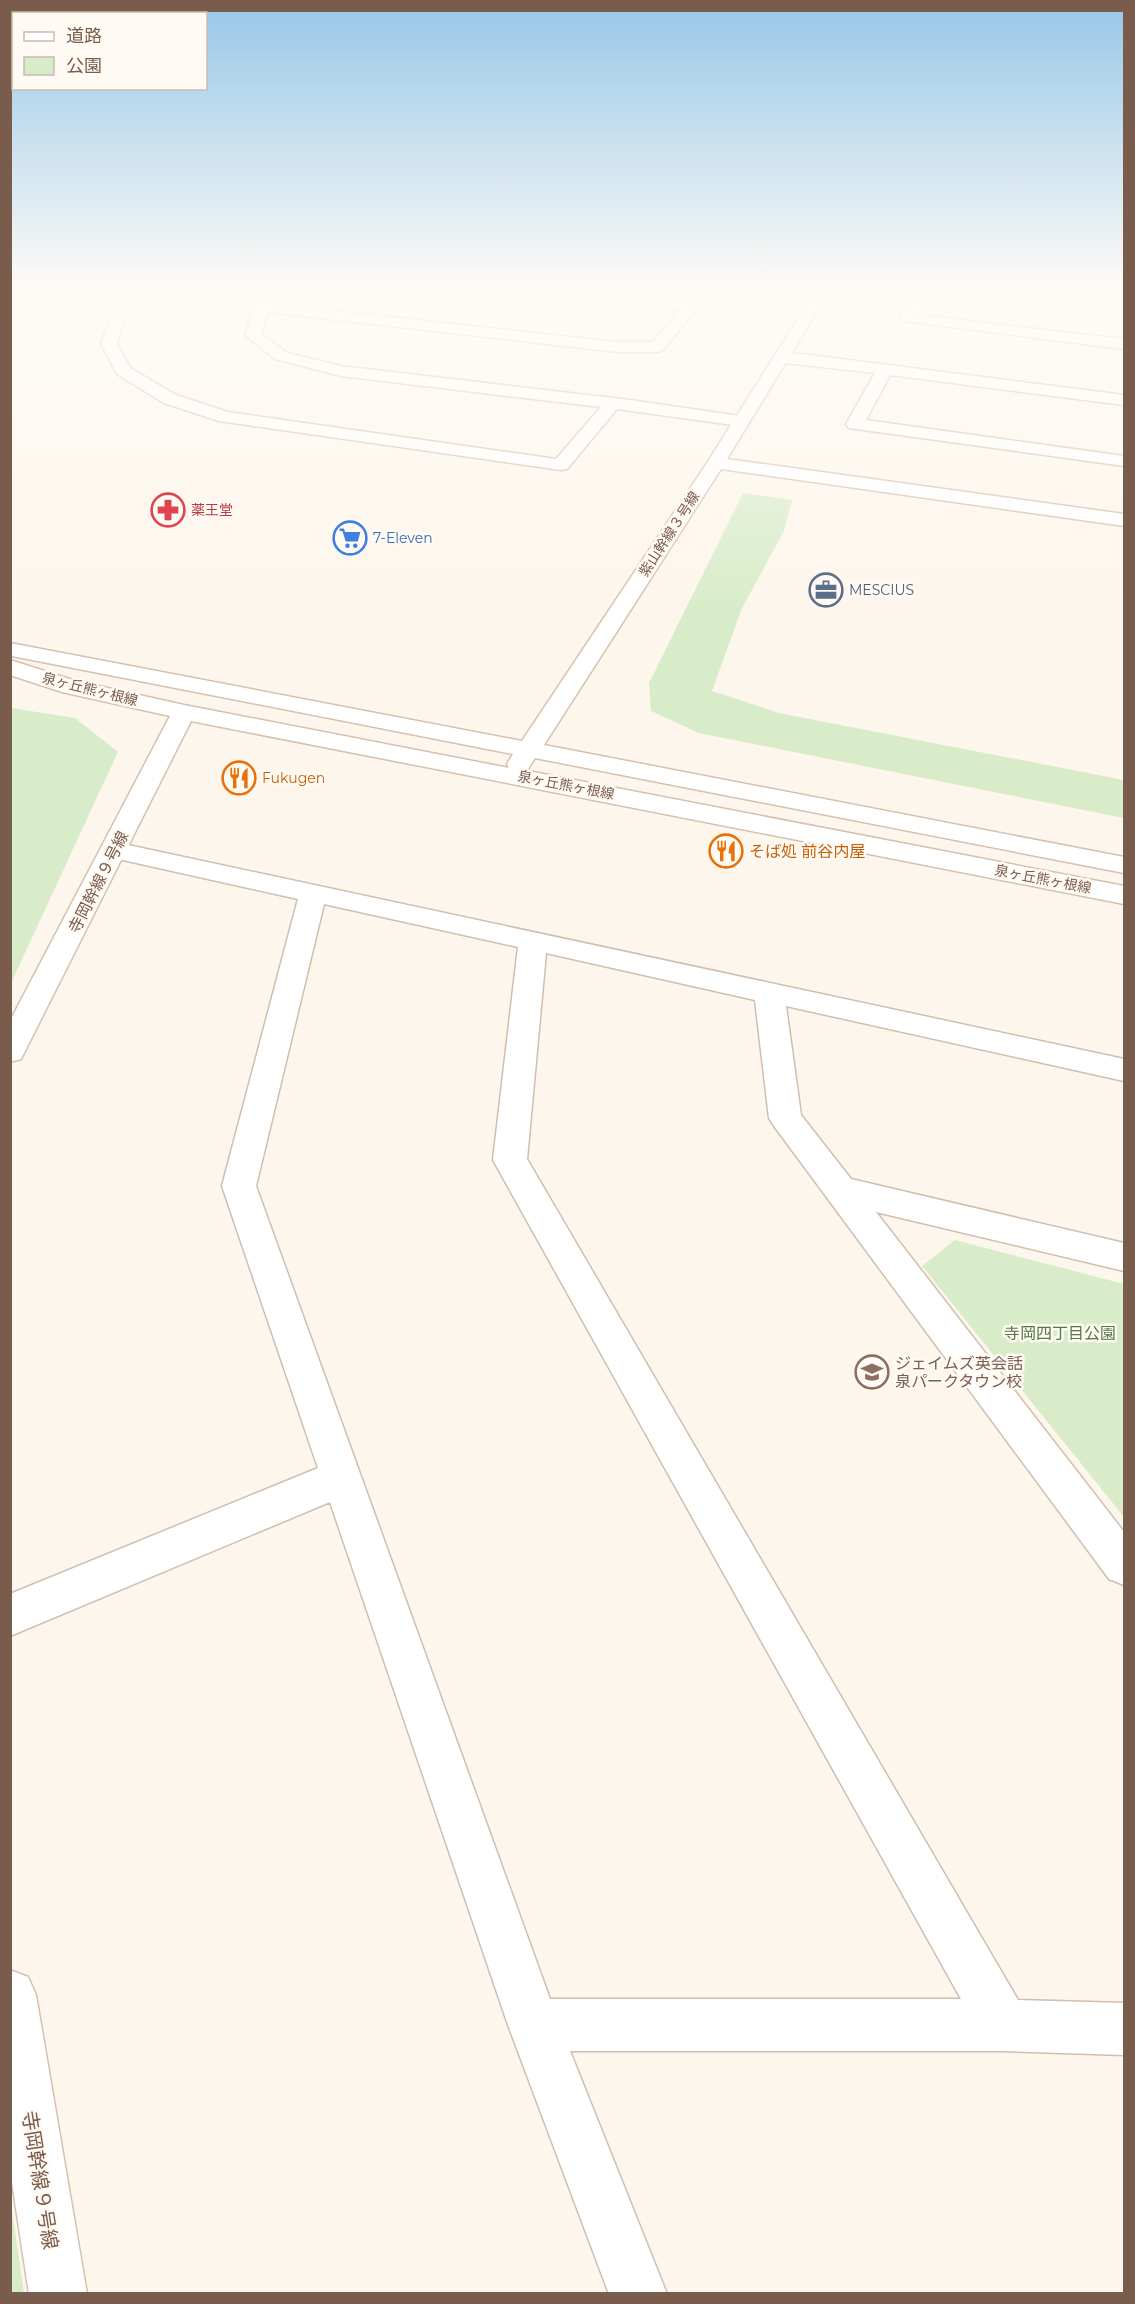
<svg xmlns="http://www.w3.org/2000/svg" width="1135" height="2304" font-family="Montserrat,'Noto Sans JP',sans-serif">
	<rect width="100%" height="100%" fill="#fdf6ec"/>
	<path fill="#d8ecc9" d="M743,493l49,7 -8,31 -42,77 -30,83 67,22 345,67v38l-425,-85 -48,-22 -2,-28z
		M11,708l64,10 43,34 -107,231z
		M955,1240l169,44v233l-202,-251z
		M11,2204l13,89h-13z"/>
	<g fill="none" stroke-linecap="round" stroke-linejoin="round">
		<g stroke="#d1beb0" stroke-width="3">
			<path id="street" d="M138,290h16l-31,31 -6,22 13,25 46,27 52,17 328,47 45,-52 -260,-31 -66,-17 -30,-24 10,-28 13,-17h15l-11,14 345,38h36l27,-32 -143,-16 -7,-4h49l108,12 10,-12h15l-49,60 -6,2h-40l-349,-40 -7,22 26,19 54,13 289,34 110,16 9,5 -9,5 -123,-17 -50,60 -6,1 -342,-49 -55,-18 -47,-29 -16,-31 10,-26z
				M914,290h14l-10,25 206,24v10l-220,-28 -3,-3z
				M1032,290h51l41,5v8l-85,-9z
				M782,354h20l322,41v10l-234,-30 -24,45 258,36v10l-275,-38 -3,-4 29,-51 -99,-11 -2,-3z
				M114,842l1010,217v22l-338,-75 15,109 50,64 273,64v28l-248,-59 248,320v53l-15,-6 -335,-453 -5,-8 -14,-118 -209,-47 -19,206 491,841 106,3v52l-120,-4h-434l97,243h-58l-101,-269 -178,-523 -320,134v-42l308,-126 -96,-282 76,-287 -193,-43 -4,-6 4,-6zM324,904l194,43 -25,213 468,839h-411l-294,-813z"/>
		</g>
		<g stroke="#d6c0b0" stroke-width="3">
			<path id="secondary" d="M816,290h14l-103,169 397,55v12l-403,-57 -177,276 580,112v16l-589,-115 -7,11 -5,1 601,116v18l-933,-183 -166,330 -4,8 -11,3v-41l160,-305 -108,-24 -52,-17v-15l66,21 108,24 325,63 -2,-4 6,-10 -501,-98 -2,-13 512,98 185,-278z
				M10,1970l18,7 8,18 51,299h-58l-19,-125z"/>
		</g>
		<use href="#street" fill="#fff" fill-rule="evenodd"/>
		<use href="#secondary" fill="#fff" fill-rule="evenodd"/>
	</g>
	<linearGradient id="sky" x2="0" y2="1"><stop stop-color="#97c7e8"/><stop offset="0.47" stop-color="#fefbf6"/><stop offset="1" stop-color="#fefbf6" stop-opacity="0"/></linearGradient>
	<rect width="1135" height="613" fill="url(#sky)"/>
	<defs>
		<g id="pharmacy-ring" transform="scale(1.725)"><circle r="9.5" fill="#fffaf3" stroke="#e0444e" stroke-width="1.5"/><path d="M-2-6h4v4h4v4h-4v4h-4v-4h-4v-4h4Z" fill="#e0444e"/></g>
		<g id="supermarket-ring" transform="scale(1.725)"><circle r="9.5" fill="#fffaf3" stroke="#3f7fe0" stroke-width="1.5"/><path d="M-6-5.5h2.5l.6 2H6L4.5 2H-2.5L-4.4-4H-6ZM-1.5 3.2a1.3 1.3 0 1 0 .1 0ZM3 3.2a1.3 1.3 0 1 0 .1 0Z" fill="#3f7fe0"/></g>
		<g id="office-ring" transform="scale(1.725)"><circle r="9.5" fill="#fffaf3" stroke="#5c6f8a" stroke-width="1.5"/><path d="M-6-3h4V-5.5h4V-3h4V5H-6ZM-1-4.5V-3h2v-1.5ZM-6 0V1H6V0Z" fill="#5c6f8a"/></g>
		<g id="restaurant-ring" transform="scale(1.725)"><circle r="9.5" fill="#fffaf3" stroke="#e8710a" stroke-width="1.5"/><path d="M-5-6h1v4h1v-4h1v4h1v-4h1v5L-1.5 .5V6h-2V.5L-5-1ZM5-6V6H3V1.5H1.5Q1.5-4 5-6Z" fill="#e8710a"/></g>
		<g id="school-ring" transform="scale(1.725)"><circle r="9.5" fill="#fffaf3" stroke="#8d6e63" stroke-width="1.5"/><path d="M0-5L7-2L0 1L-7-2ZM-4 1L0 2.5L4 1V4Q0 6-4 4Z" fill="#8d6e63"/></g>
	</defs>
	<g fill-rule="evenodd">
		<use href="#pharmacy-ring" x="168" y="510"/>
		<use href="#supermarket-ring" x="350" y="538"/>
		<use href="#office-ring" x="826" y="590"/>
		<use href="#restaurant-ring" x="239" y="778"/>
		<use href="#restaurant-ring" x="726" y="851"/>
		<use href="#school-ring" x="872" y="1372"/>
	</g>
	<g text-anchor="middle" stroke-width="5" stroke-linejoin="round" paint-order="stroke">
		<g font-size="14" fill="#be3a42" stroke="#fffaf3" text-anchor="start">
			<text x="191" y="515">薬王堂</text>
		</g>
		<g font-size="14" fill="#7a5c4d" stroke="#fffaf3">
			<text transform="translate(669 534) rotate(-57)" y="5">紫山幹線３号線</text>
			<text transform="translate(90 689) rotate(14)" y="5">泉ヶ丘熊ヶ根線</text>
			<text transform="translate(566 785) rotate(11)" y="5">泉ヶ丘熊ヶ根線</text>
			<text transform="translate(1043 879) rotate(11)" y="5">泉ヶ丘熊ヶ根線</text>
		</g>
		<g font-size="14" fill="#366cbe" stroke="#fffaf3" text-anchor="start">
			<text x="373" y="543">7-Eleven</text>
		</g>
		<g font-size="14" fill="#4e5e75" stroke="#fffaf3" text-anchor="start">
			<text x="849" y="595">MESCIUS</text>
		</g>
		<g font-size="14" fill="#c56008" stroke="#fffaf3" text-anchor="start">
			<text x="262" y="783">Fukugen</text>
		</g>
		<g font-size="16" fill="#c56008" stroke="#fffaf3" text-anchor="start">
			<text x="749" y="857">そば処 前谷内屋</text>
		</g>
		<g font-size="16" fill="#7a5c4d" stroke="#fffaf3">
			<text transform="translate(98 882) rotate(-63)" y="6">寺岡幹線９号線</text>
		</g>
		<g font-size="16" fill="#537a41" stroke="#fffaf3">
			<text x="1060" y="1339">寺岡四丁目公園</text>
		</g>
		<g font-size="16" fill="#785e54" stroke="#fffaf3" text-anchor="start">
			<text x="895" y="1369">ジェイムズ英会話<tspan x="895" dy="18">泉パークタウン校</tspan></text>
		</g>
		<g font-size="20" fill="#7a5c4d" stroke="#fffaf3">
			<text transform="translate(40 2180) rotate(81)" y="7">寺岡幹線９号線</text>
		</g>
	</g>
	<rect width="1135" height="2304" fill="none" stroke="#7a5c4d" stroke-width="24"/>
	<rect x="12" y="12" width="195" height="78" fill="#fffaf3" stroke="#cabbb1" stroke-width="1.5"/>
	<rect x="24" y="32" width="30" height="9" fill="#ffffff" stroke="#cabbb1" stroke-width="1.5"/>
	<text x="66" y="42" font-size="18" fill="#7a5c4d">道路</text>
	<rect x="24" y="57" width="30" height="18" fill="#d8ecc9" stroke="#cabbb1" stroke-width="1.5"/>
	<text x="66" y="72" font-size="18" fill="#7a5c4d">公園</text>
</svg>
